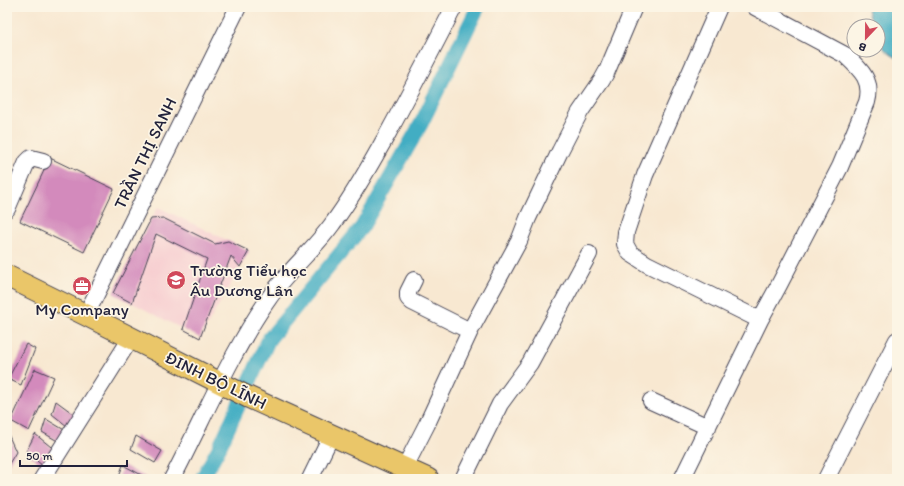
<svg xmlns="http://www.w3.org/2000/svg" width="904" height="486" font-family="Itim,sans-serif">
	<rect width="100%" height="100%" fill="#fcf5e5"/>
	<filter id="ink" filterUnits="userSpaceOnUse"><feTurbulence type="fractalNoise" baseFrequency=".025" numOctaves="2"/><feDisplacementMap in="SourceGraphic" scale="8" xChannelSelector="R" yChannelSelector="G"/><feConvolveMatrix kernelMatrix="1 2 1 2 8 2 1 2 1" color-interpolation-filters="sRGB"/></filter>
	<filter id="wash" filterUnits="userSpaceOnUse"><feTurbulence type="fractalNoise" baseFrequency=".012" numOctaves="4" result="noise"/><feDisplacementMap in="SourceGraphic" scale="16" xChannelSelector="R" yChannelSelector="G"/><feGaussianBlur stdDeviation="0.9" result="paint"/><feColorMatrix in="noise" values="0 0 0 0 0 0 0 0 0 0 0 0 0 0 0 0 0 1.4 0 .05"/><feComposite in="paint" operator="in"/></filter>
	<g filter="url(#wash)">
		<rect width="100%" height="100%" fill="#f8e8d1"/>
		<path fill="#f7cfd1" d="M158,207l91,44 -49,87 -87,-45z"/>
		<path fill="#43adc3" stroke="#32687f" d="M867,7h30v51c-15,-8 -19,-15 -19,-32h-5z"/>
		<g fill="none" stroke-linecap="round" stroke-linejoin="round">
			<path stroke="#43adc3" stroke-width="15" d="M202,479l18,-33 49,-107 93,-112 59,-103 57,-117"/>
		</g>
		<g id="blocks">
			<path fill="#d38abc" d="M50,158l64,31 -30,63 -64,-31z
				M163,218l52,26 13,-3 21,10 -9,16 -9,-11 -31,82 -17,-9 24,-70 -51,-25 -24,69 -19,-10 38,-74z
				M26,344l9,5 -14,36 -13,-6z
				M35,369l19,8 -25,54 -18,-10z
				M56,401l19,14 -8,11 -15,-12z
				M46,419l20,12 -5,12 -19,-11z
				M8,434l8,18 -9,15v-31z
				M35,434l21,17 -13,15 -17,-14z
				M136,436l26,15 -7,12 -24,-14z
				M123,465l26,14h-31z"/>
		</g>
	</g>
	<g filter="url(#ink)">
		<use href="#blocks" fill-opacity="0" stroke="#424052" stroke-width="1"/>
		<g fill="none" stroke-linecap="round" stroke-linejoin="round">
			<g stroke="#424052" stroke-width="18">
				<path id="minor" d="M719,7l-74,168 -19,57 -1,12 5,9 17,11 113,56
					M7,209l20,-47 4,-4 12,3
					M414,280l-6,12v6l4,4 58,29
					M86,315l152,-308
					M651,401l57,26
					M405,467l22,-43 43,-93 49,-90 9,-23 32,-67 20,-39 22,-32 5,-9 27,-64
					M42,479l89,-141
					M172,479c31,-59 57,-123 95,-178 19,-29 46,-50 66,-78 21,-28 37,-58 54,-88 23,-42 45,-85 67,-128
					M310,479l21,-43
					M463,479l37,-75 30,-41 59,-109
					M682,479l78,-159 19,-35 61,-118 27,-65c6,-22 -6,-32 -22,-47l-90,-48
					M826,479l71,-139"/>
			</g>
			<g stroke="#424052" stroke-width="23">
				<path id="major" d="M7,276l79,39 162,82 180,82"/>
			</g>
			<use href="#minor" stroke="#fff" stroke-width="16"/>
			<use href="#major" stroke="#eac669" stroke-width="21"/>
		</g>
	</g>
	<defs>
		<g id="school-disc" transform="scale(1)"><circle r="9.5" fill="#d1495b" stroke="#fcf5e5"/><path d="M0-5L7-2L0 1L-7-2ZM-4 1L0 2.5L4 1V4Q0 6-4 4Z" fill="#fff"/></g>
		<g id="office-disc" transform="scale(1)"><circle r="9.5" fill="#d1495b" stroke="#fcf5e5"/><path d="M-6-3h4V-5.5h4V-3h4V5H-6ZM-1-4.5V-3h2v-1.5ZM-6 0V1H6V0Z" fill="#fff"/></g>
	</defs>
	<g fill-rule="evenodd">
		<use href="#school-disc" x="176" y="280"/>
		<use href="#office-disc" x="82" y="286"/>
	</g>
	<g text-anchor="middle" stroke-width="3.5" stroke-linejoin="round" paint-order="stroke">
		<g font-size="17" fill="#22223b" stroke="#fcf5e5">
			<text transform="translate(145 153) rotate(-64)" y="6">TRẦN THỊ SANH</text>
			<text transform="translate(216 380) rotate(26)" y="6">ĐINH BỘ LĨNH</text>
		</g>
		<g font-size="17" fill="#22223b" stroke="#fcf5e5" text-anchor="start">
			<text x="190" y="276">Trường Tiểu học<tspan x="190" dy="20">Âu Dương Lân</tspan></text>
			<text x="82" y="315" text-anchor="middle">My Company</text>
		</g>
	</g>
	<rect width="904" height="486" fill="none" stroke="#fcf5e5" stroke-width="24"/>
	<g transform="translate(866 38) rotate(202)"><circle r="19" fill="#fcf5e5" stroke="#a5a1a1"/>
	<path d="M0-3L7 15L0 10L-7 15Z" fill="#d1495b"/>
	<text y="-6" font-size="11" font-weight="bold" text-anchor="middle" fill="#22223b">B</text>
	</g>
	<path d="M20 460v6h107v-6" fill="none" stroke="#22223b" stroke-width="2"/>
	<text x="26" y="460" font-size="12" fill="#22223b" stroke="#fcf5e5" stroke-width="3" paint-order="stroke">50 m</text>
</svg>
